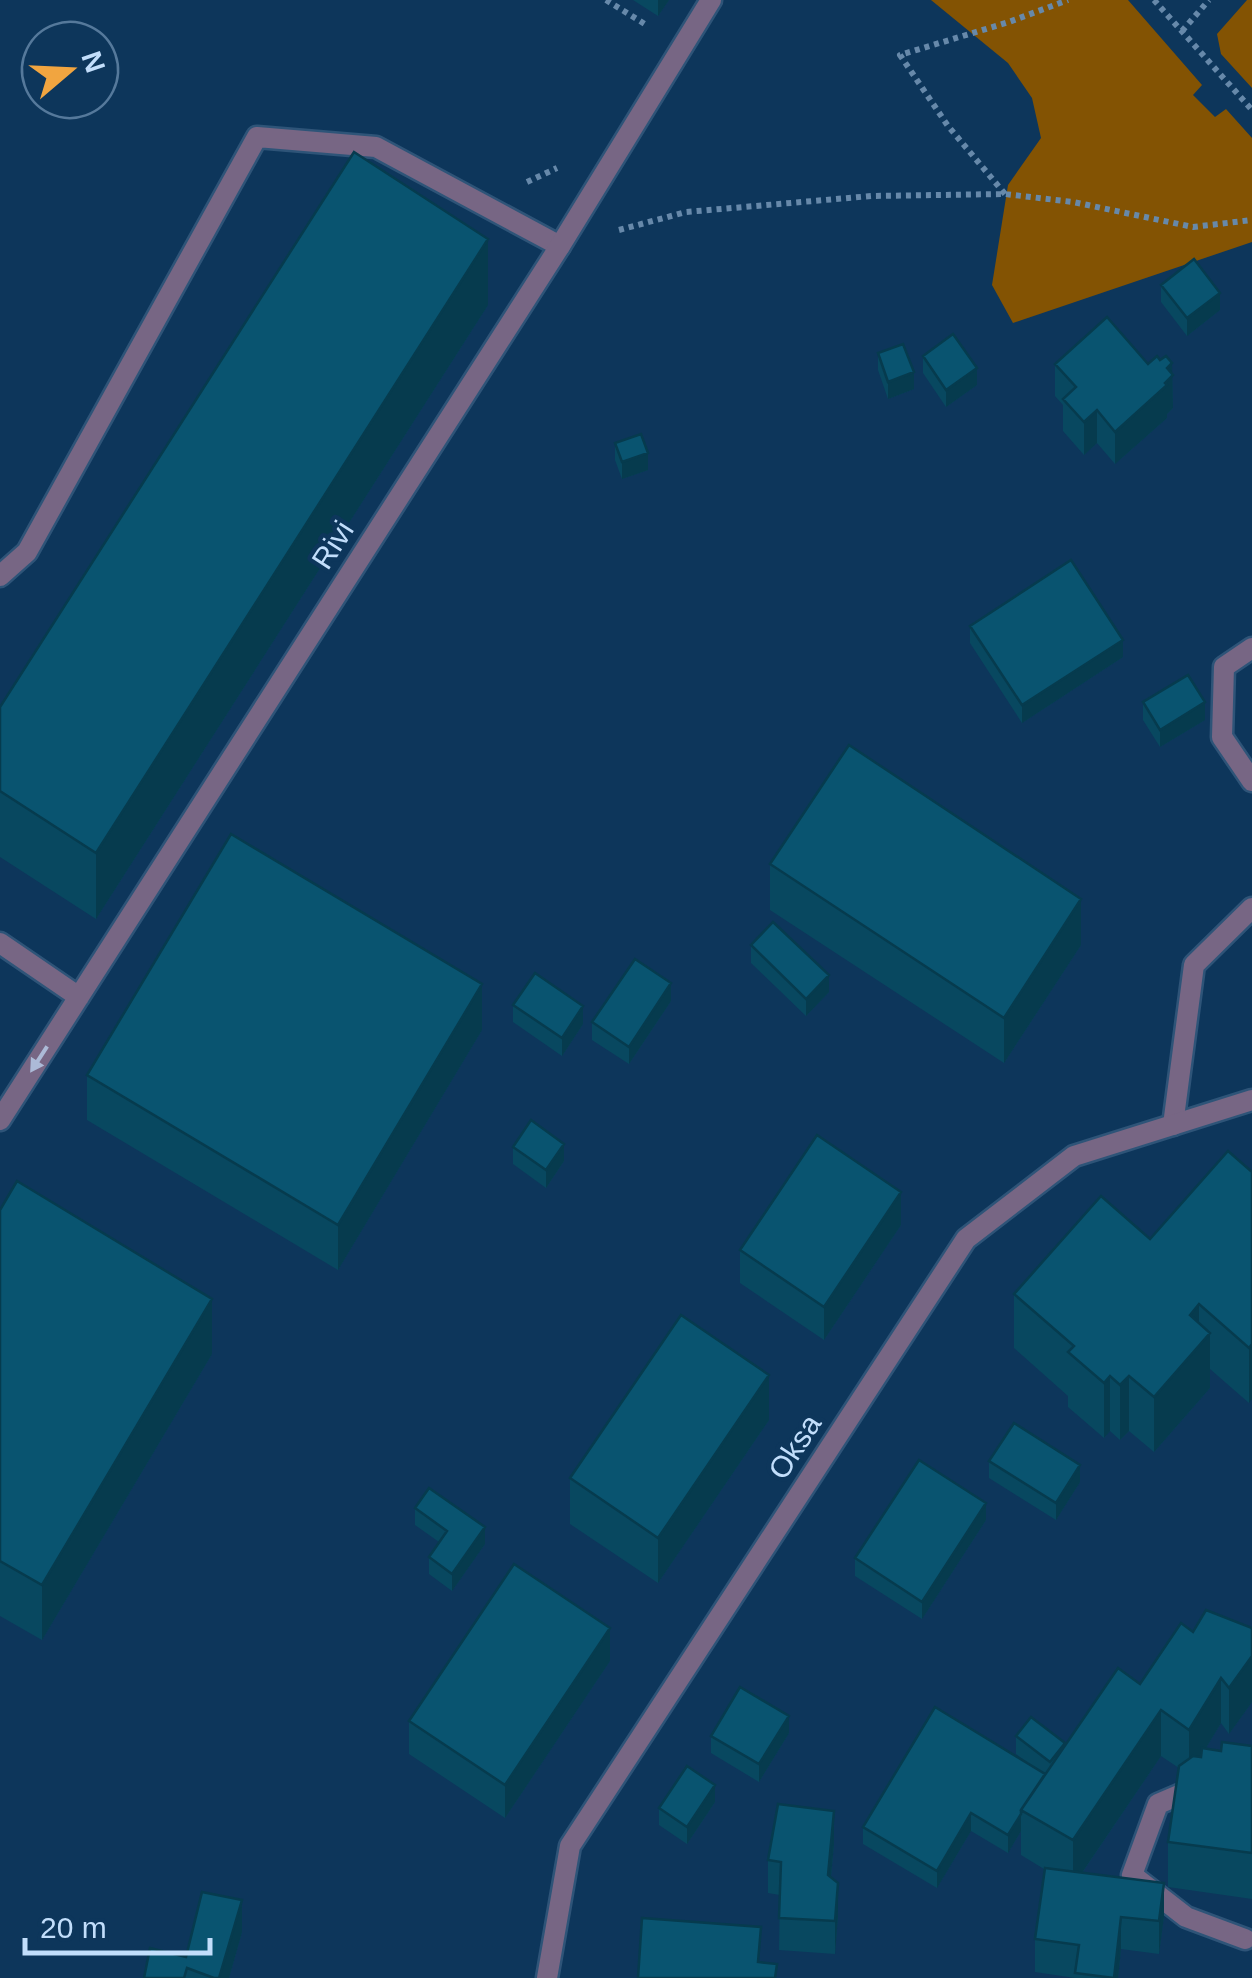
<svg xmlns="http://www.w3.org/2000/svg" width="1252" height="1978" font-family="Helvetica,sans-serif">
	<rect width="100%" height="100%" fill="#0d365b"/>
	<path fill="#835303" d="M931,0h197l74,85 -9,10 22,22 11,-8 26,29v104l-239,81 -21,-38 16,-100 33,-47 -9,-40 -24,-35z
		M1247,0h5v88l-31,-34 -4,-20z"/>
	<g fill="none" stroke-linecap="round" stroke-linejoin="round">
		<g stroke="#2e5478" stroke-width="25">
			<path id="lane" d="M0,576l27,-24 230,-415 119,10 184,99
				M1252,648l-28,19 -2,70 30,44
				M1173,1125l21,-160 58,-57
				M1200,1786l-42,18 -26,71 54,42 59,22"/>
		</g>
		<g stroke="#2e5478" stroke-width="25">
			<path id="street" d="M0,943l79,54
				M0,1120l560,-874 151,-246
				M547,1978l23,-132 396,-607 108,-83 178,-56"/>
		</g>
		<path stroke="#6789aa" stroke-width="6" stroke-dasharray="5 5" stroke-linecap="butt" d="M606,0l42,26
			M1154,0l98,110
			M1182,31l27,-31
			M527,182l30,-14
			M1005,194l-57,-68 -48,-71 109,-33 59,-22
			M619,230l67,-18 185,-16 134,-2 68,8 120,25 59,-7"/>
		<use href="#lane" stroke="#776684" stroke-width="20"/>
		<use href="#street" stroke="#776684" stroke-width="20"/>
	</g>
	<path fill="#084860" d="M633,0h36l-11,16z
		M1161,285l59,25 -33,26 -26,-34z
		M488,305l-392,614 -96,-62v-150z
		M878,353l36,36 -26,10 -10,-29z
		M923,356l54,29 -31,22 -23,-34z
		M1160,360l12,14 1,34 -6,6v4l-52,46 -18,-21 -13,12 -21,-24v-26l-8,-9v-32h93z
		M615,443l33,27 -26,9 -7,-19z
		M970,626l153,31 -101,66 -52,-80z
		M1143,702l62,18 -45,27 -17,-27z
		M770,864l311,81 -77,118 -234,-153z
		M751,945l78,47 -23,24 -55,-53z
		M671,1001l-42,63 -37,-24v-18z
		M513,1005l70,19 -21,32 -49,-34z
		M482,1030l-144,240 -251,-150v-45z
		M513,1147l51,14 -18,27 -33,-24z
		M1252,1172l-3,231 -39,-34v19l-56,64 -25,-21 -9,9 -10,-9 -6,7 -36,-31v-11l-54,-48v-54l136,-55z
		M0,1210l212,144 -170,286 -42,-24z
		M901,1225l-77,115 -84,-57v-33z
		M769,1420l-111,163 -88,-59v-46z
		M989,1461l91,21 -24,38 -67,-42z
		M415,1508l70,36 -33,47 -23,-17v-17l10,-15 -24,-17z
		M986,1520l-64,99 -67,-43v-18z
		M1252,1628v74l-23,32 -8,-11 -15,25 15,3 31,-5v153l-84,-12v-45l11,-74 -18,-12 -79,117 82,43 -5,38 -38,-5 -3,29h-43l-40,-6v-33l9,-70 -23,-14v-24l-13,22 -37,-22 -34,57 -74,-44v-17l169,-61 -16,-12v-18l49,10 75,-62 53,-52z
		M610,1661l-105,157 -96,-64v-33z
		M789,1733l-30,49 -48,-29v-17z
		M715,1802l-28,42 -28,-19v-17z
		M834,1844l-3,33 7,39 -3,38 -56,-4 1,-55 -12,-2v-33z
		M242,1932l-13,46h-85l42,-21z"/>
	<path fill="#063b4e" d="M658,0h11l-11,16z
		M488,239v66l-392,614v-66z
		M1220,293v17l-33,26v-18z
		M1172,363l1,45 -6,6v4l-52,46v-32z
		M977,368v17l-31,22v-17z
		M914,372v17l-26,10v-17z
		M1097,410v33l-13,12v-33z
		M648,453v17l-26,9v-17z
		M1123,640v17l-101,66v-18z
		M1205,702v18l-45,27v-17z
		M1081,899v46l-77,118v-45z
		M829,975v17l-23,24v-17z
		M671,983v18l-42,63v-17z
		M482,984v46l-144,240v-45z
		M583,1006v18l-21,32v-18z
		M564,1144v17l-18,27v-18z
		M901,1192v33l-77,115v-33z
		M212,1299v55l-170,286v-55z
		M1199,1304v41l11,-12v55l-56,64v-55l36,-82z
		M1252,1344v55l-3,4v-55z
		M769,1375v45l-111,163v-45z
		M1110,1376v55l-6,7v-55z
		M1129,1376v55l-9,9v-55z
		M1080,1465v17l-24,38v-17z
		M986,1503v17l-64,99v-17z
		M485,1527v17l-33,47v-17z
		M610,1628v33l-105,157v-33z
		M1252,1656v46l-23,32v-46z
		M1221,1678v45l-32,53v-46z
		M1161,1710v46l-88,130v-46z
		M789,1716v17l-30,49v-18z
		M715,1785v17l-28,42v-17z
		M834,1811v33l-6,64v-33z
		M971,1813v18l-34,57v-17z
		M1021,1814v17l-13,22v-18z
		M838,1883v33l-3,38v-33z
		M1164,1883v33l-5,38v-33z
		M242,1900v32l-13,46h-10z
		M1121,1917v32l-3,29h-4z"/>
	<path fill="#095470" stroke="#063b4e" stroke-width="2.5" d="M354,152l134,87 -392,614 -96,-62v-84z
		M1194,259l26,34 -33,25 -26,-33z
		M1107,317l41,47 9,-8 3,4 6,-4 6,7 -5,5 6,7 -8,8 2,2 -52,47 -18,-22 -13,12 -21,-23 13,-12 -21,-23z
		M953,334l24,34 -31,22 -23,-34z
		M903,344l11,28 -26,10 -10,-29z
		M641,434l7,19 -26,9 -7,-19z
		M1071,560l52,80 -101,65 -52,-79z
		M1188,675l17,27 -45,28 -17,-28z
		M849,745l232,154 -77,119 -234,-154z
		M231,834l251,150 -144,241 -251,-150z
		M773,922l56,53 -23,24 -55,-54z
		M635,959l36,24 -42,64 -37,-25z
		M535,973l48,33 -21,32 -49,-33z
		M531,1120l33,24 -18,26 -33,-23z
		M817,1135l84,57 -77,115 -84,-57z
		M1228,1151l24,21v172l-3,4 -50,-44 -9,11 20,18 -56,64 -25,-21 -9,9 -10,-9 -6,7 -36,-31 6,-6 -60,-52 87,-98 49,43z
		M17,1181l195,118 -170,286 -42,-24v-351z
		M681,1315l88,60 -111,163 -88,-60z
		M1014,1423l66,42 -24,38 -67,-42z
		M919,1460l67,43 -64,99 -67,-44z
		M429,1488l56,39 -33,47 -23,-17 18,-26 -32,-23z
		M514,1564l96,64 -105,157 -96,-64z
		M1206,1610l46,18v28l-23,32 -8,-10 -32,52 -28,-20 -88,130 -52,-30 97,-142 22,16 41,-61 12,9z
		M740,1687l49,29 -30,48 -48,-28z
		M935,1707l110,67 -24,36v4l-13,21 -37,-22 -34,58 -74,-44z
		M1031,1717l34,26 -15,19 -34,-26z
		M1222,1742l30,4v107l-84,-11 11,-76 14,-10 8,1 1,-9 19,3z
		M687,1766l28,19 -28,42 -28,-19z
		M778,1804l56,7 -6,64 10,8 -3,38 -56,-3 2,-56 -13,-2z
		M1045,1868l119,15 -5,38 -38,-4 -7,61 -39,-5 4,-28 -44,-6z
		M202,1892l40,8 -23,78h-5l-27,-10 -3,10h-40l6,-30 36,9z
		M642,1918l119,9 -3,35 19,2 -2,14h-137z"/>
	<defs><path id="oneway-solid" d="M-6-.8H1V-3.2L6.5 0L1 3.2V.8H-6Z" transform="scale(2.5)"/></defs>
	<use fill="#acbad7" href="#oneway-solid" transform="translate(39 1059) rotate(123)"/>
	<g text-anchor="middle" stroke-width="9" stroke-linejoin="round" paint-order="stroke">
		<g font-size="30" fill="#c2defb" stroke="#0d365b">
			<text transform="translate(333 545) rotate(-57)" y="10">Rivi</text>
			<text transform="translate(795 1447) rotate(-57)" y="10">Oksa</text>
		</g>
	</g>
	<g transform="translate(70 70) rotate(71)"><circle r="48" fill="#0d365b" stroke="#55799b" stroke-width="2.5"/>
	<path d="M0-8L18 38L0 25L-18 38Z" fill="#f1a540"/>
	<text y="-15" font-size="28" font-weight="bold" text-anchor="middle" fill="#c2defb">N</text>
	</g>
	<path d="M25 1938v15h185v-15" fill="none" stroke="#c2defb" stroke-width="5"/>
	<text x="40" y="1938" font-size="30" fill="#c2defb" stroke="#0d365b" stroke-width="8" paint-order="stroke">20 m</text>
</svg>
